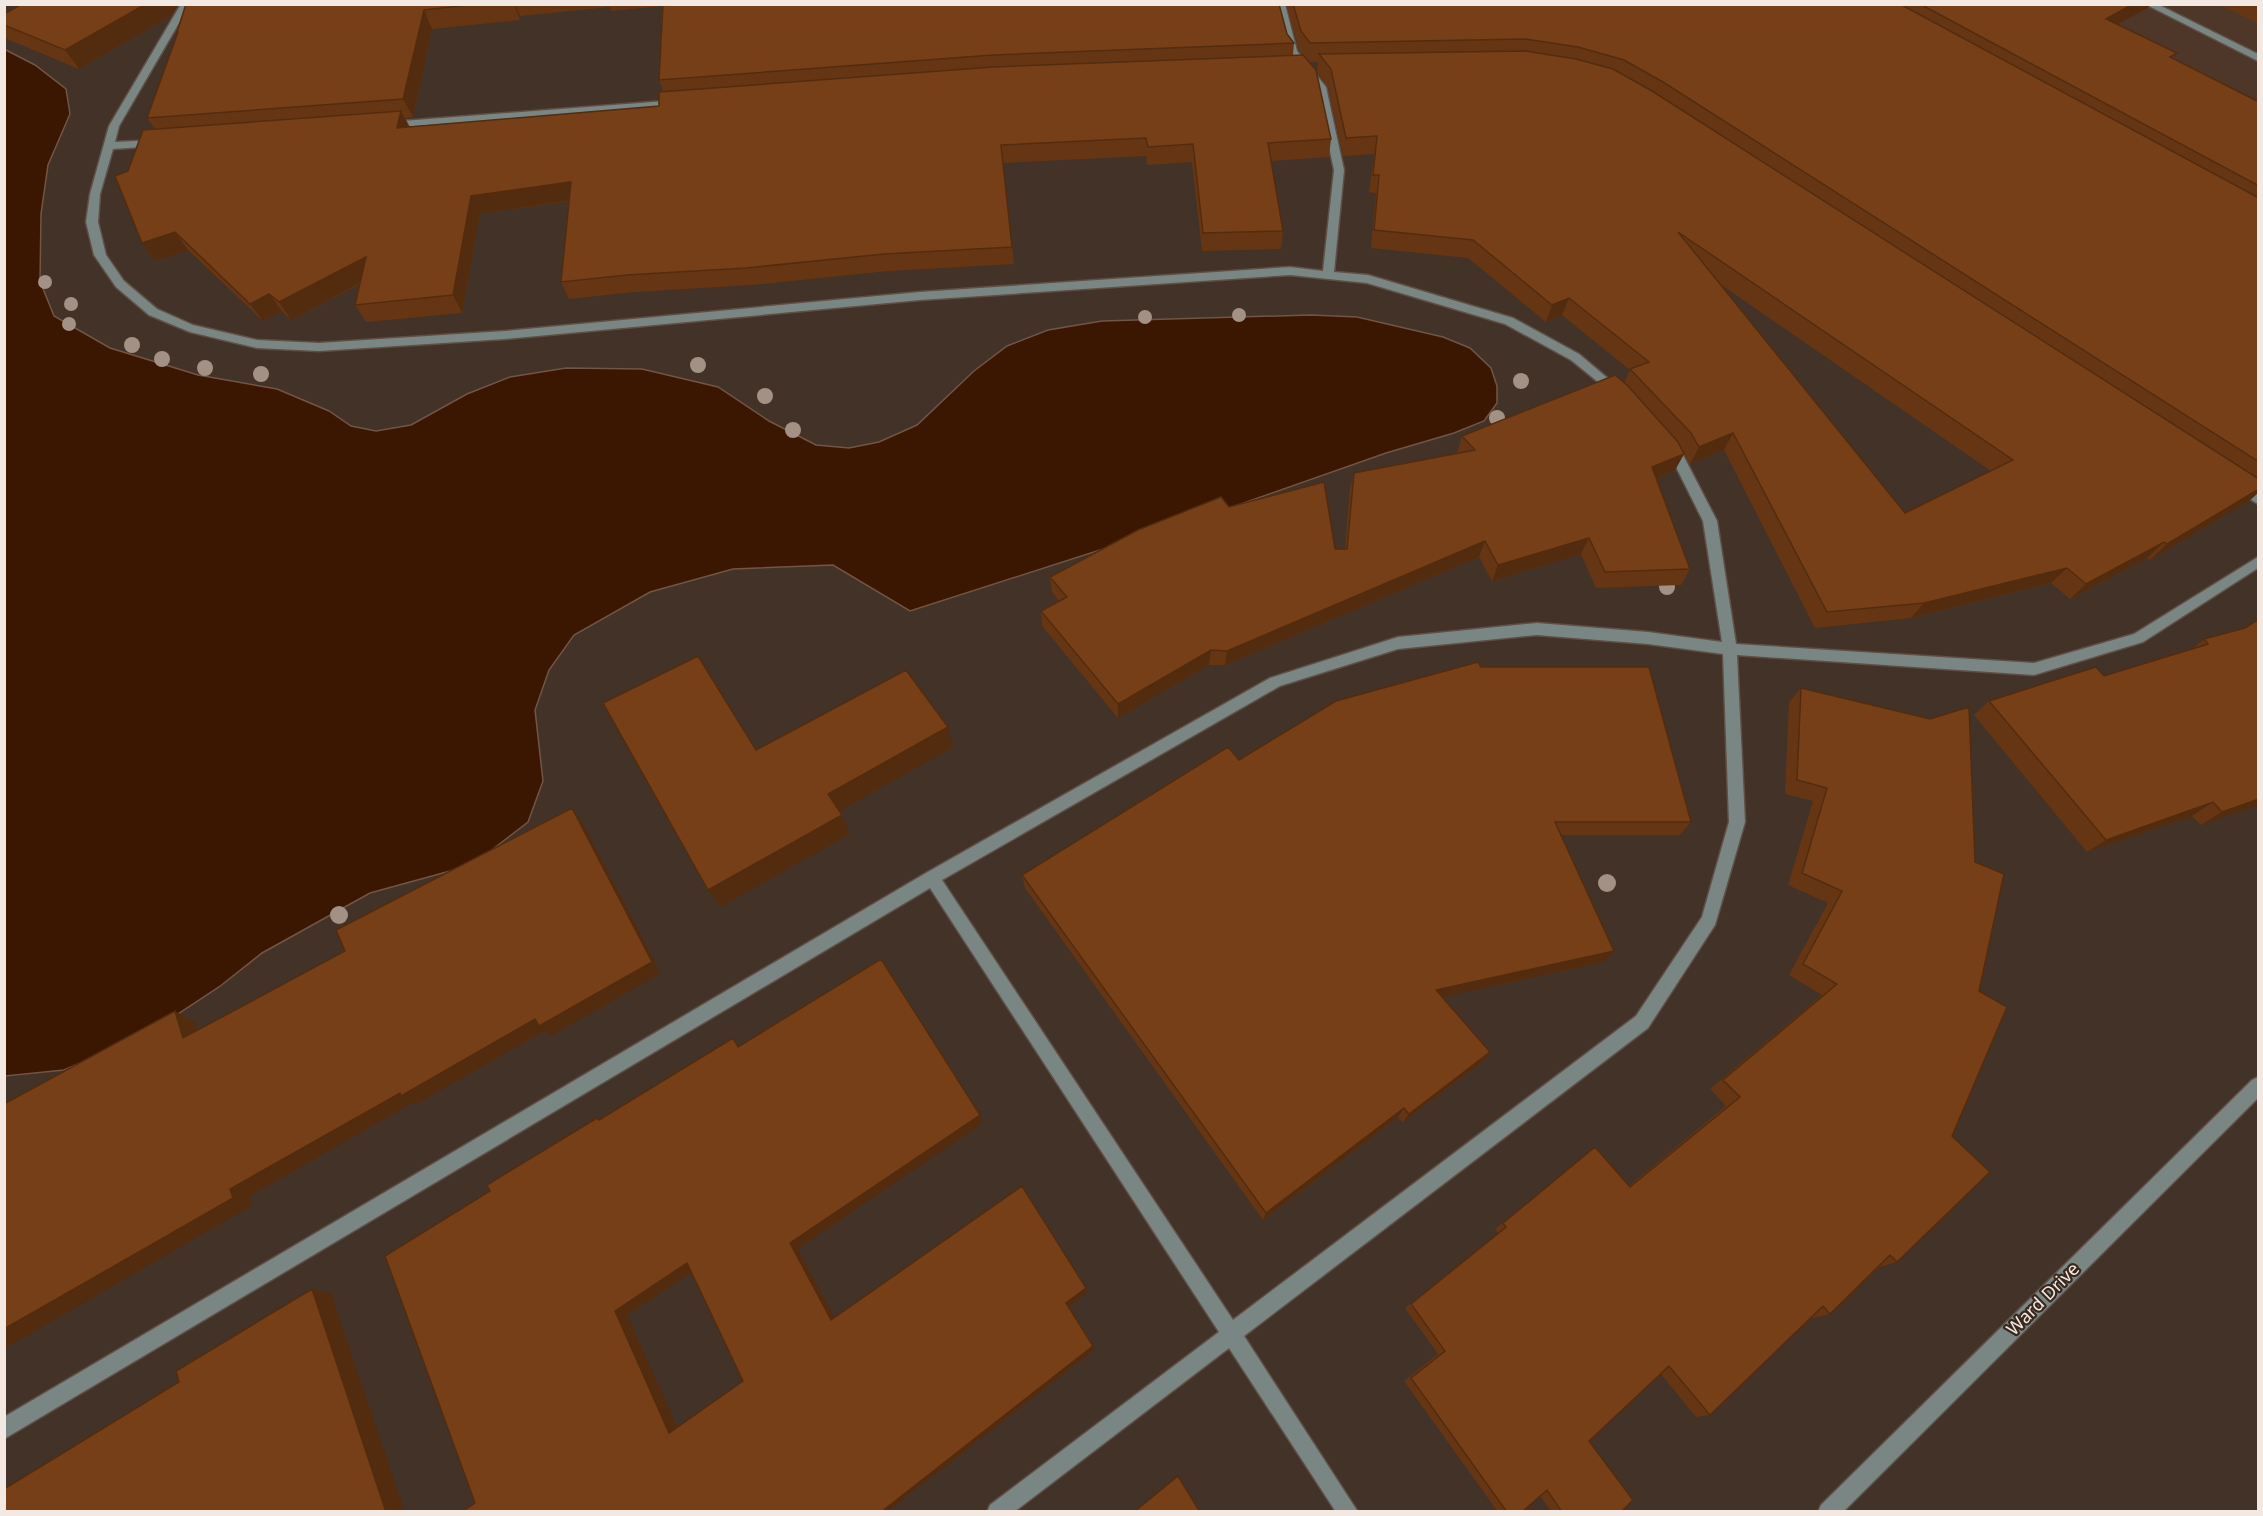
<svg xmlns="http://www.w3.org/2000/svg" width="2263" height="1516" font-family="'Noto Sans',sans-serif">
	<rect width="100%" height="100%" fill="#433228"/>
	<path fill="#4e3729" d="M2054,5h204v103z"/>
	<path fill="#3b1600" stroke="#725544" stroke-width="1.5" d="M4,49l31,16 31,24 4,25 -22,51 -7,49 -1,67 14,35 56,32 88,27 79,14 52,22 22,15 25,5 35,-6 56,-31 43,-17 56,-9 76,1 76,18 51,34 47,24 33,3 30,-6 38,-17 57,-54 33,-25 41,-16 54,-9 209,-6 46,2 86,20 27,11 21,20 6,18v17l-13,18 -30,12 -68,20 -171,60 -305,98 -77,-46 -100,4 -83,23 -76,43 -25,35 -14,40 8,71 -15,41 -56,43 -102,28 -108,60 -43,34 -70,46 -85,37 -59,6z"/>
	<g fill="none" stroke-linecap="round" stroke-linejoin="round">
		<g stroke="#5f4f46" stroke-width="3">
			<path id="minor" d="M181,4h9l-71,122 -4,16 43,-2 5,3 -5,3 -45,3 -13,45 -2,28 8,33 18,26 33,28 36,16 64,15 62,3 186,-12 415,-39 370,-25 33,4 11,-101 -18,-83 -29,-35 -12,-48h10l12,47 29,36 18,83 -10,102 34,3 145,43 66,36 45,38 -2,3h-8l-43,-35 -66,-36 -138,-41 -77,-8 -370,25 -415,39 -186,12 -62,-3 -67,-16 -41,-17 -33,-28 -22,-32 -8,-33 4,-28 19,-68z
				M2145,4h12l101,50v7z
				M679,100l5,3 -1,2 -294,23 -5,-3 5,-3z
				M1669,441l12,10 36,70 19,123 298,19 100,-29 124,-77v11l-115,74 -109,33 -297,-20 8,167 -30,103 -67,103 -404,308 114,176h-22l-107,-164 -215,164h-27l3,-7 229,-173 -289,-444 -926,551v-22l922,-544 344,-195 128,-41 139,-14 111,9 74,10 -19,-121 -32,-64 -8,-11zM1537,635l111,9 75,10 6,168 -27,95 -66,99 -403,304 -291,-440 338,-194 118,-37z
				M2237,480l21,13v11l-26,-16 -1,-3z
				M2258,1077v21l-415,414h-25l3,-7 431,-425z"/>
		</g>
		<use href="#minor" fill="#7a8684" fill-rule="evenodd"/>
	</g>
	<g fill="#a49185">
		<circle cx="45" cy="282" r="7"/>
		<circle cx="71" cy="304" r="7"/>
		<circle cx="1239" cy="315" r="7"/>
		<circle cx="1145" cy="317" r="7"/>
		<circle cx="69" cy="324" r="7"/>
		<circle cx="132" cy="345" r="8"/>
		<circle cx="162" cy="359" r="8"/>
		<circle cx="698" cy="365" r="8"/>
		<circle cx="205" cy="368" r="8"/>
		<circle cx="261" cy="374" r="8"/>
		<circle cx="1521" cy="381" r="8"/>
		<circle cx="765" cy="396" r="8"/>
		<circle cx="1497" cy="418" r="8"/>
		<circle cx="793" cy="430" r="8"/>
		<circle cx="1667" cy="587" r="8"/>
		<circle cx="1607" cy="883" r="9"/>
		<circle cx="339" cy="915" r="9"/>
	</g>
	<path fill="#663614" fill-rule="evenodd" d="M186,4h1093l8,30 7,9 -1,12h10l-4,-5 -13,-46h864l-2,4 -30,16 55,35 86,43v390l-10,9 -99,59 -3,-2 -77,41 -19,-16 -140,35 -96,10 -91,-178 -34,14 -9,-17 3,7 -9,16 -19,9 34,90 -9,16 -85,3 -15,-34 -89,27 -13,-24 -254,108h-16l-91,53 -76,-92 -1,-15 18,-10 -7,-9 -2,-15 179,-70 106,42h10l5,-60 4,-16 103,-20 5,-17 162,-53 6,-13 -68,-55 -16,7 -78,-64 -97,-10 5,-55 -7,-1 5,-38 -31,2 -15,-69 -11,-15 1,-10h-9l22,77 -2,18 -58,4 12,70 -2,18 -79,2 -10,-89 -45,3 -1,-9 -143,7 11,101 -126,7 -137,14 -117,7 -65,7 -8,-17 8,-81 -89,13 -18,99 -96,9 -11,-17 5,-21 -69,36 -9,-9 -19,10 -75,-71 -32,11 -14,-18 -14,-72 27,-42 -8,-11 31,-84 -1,-2zM662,6l-3,74 4,11 -4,15 -249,21 -5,-9 8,-1 19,-88 88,-9v-4l90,-9 1,4zM1720,284l271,187 -86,42z
		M2218,4h41v20z
		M4,14l168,1 -93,54 -72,-30 -3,-3z
		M2259,619v186l-58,20 -9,-9 -105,36 -113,-137 15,-14 115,-25 88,-27 12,-10 41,-11z
		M1481,667l210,155 -11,13h-119l43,127 -161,35 47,55 -7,9 -80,61 -5,-5 -135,103 -238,-332 -3,-13 217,-115z
		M1801,688l129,31 -33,543 -18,5 -49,47 -17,4 -1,-1 -102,98 -14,2 -35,-43 -72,67 32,71h-69l-12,-16 -18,16h-24l-94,-131 34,-27 -33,-46 93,-75 -3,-4 100,-82 34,39 97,-80 -16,-17 112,-94 -33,-20 39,-72 -40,-18 25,-84 -28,-7 4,-92z"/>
	<path fill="#532c10" d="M146,4h32l-6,11 -93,54 -14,-19z
		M514,4h1l5,12v4z
		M2133,4h17l-2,4 -54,29 12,-18z
		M424,10l8,19 -19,88 -10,-18z
		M401,111l9,18 -13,-1z
		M571,182l8,17 -99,15 -18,99 -9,-18 18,-99z
		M175,232l13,18 -32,11 -14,-18z
		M366,257l11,17 -86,46 -12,-18z
		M269,294l13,17 -19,10 -13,-17z
		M1569,298l-7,17 -16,7 6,-17z
		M1733,433l-9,17 -34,14 9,-17z
		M1684,454l-9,16 -32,14 9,-17z
		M2259,489v3l-10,9 -99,59 17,-16z
		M1589,538l-8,16 -89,27 6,-16z
		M1485,541l-6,16 -254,108 2,-14z
		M2164,542l-17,16 -77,41 16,-15z
		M2067,568l-16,15 -140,35 13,-15z
		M1211,650l-2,15 -91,53v-14z
		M948,727l5,20 -117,66 -8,-19z
		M2259,799v6l-58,20 21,-13z
		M2213,802l-21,14 -105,36 19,-12z
		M572,808l10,14 79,151 -110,63 -7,-5 -127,73 -3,-2 -164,94 3,9 -249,144v-20z
		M842,815l8,19 -130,73 -12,-17z
		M1614,951l-10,11 -174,38 6,-10z
		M175,1011l20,11 8,25 -20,-9z
		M1490,1052l-7,9 -80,61 6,-8z
		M1404,1108l-6,9 -135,103 3,-7z
		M980,1115l3,8 -185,126 40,75 -7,-4 -41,-77z
		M687,1263l10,6 -70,46 54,120 -12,-2 -54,-122z
		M1086,1288l1,5 -19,14 -2,-4z
		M312,1289l19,4 74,219h-19z
		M1093,1346l1,4 -207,162h-6z"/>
	<path fill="#773f17" stroke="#532c10" stroke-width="1.5" fill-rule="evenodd" d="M22,4h124l-81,46 -61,-25v-11z
		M186,4h292l-54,6 -21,89 -256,19 31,-86h-1z
		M663,4h616l8,30 7,9 -301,12 -334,25z
		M1293,4h607l359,194v264l-596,-380 -39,-22 -46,-13 -53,-8 -215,4 -9,-12z
		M1920,4h213l-27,15 71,34 -7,4 89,45v84z
		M1525,51l51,8 37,10 39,22 607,388v10l-92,55 -3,-2 -78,42 -19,-16 -143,35 -97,9 -94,-179 -34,14 -8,-14 -61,-64 19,-7 -80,-64 -17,7 -79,-65 -99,-10 5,-55h-6l4,-39 -31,2 -15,-69 -12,-15zM1678,232l335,228 -108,53z
		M1303,55l13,15 15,69 -63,4 15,88 -80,2 -10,-89 -45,3 -2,-9 -145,7 11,102 -128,7 -138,14 -119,7 -66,7 10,-100 -100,14 -18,99 -98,10 11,-48 -87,45 -10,-8 -19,10 -75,-72 -33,11 -27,-67 13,-5 15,-41 258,-19 -4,17 262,-22v-14l334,-25z
		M1615,375l13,11 50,56 6,12 -32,13 38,102 -85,3 -16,-34 -91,27 -13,-24 -258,110 -16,-1 -93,54 -77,-93 26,-14 -17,-20 88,-47 83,-33 8,10 95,-25 11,67h12l7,-76 121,-23 -13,-14z
		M2259,619v180l-37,13 -9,-10 -107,38 -117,-139 107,-34 8,9 104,-32 -4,-5 41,-11z
		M698,656l58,94 150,-80 42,57 -120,67 14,21 -134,75 -105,-187z
		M1478,662l3,5h168l42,155h-136l59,129 -178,39 54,62 -81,62 -5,-6 -138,105 -244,-338 206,-128 11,13 97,-59z
		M1801,688l129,31 39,-12 6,155 29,12 -25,117 28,16 -55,129 38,36 -93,90 -7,-7 -60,59 -7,-8 -113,109 -41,-49 -80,75 44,59 -12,12h-59l-15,-22 -25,22h-15l-96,-134 34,-27 -34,-47 95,-77 -3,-4 92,-76 35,40 110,-90 -17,-17 114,-96 -34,-20 39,-73 -40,-18 25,-85 -30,-8z
		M572,808l80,154 -113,64 -4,-7 -134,77 -1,-3 -170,96 3,9 -229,131v-225l171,-93 8,27 162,-87 -9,-21z
		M881,959l99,156 -190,128 41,77 191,-134 64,102 -20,15 27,43 -212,166h-419l13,-9 -90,-247 105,-65 -3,-6 110,-67 2,2 134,-82 5,9zM687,1263l56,118 -74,52 -54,-122z
		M312,1289l74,223h-382v-23l175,-107 -3,-11z
		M1178,1476l22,36h-66z"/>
	<g text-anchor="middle" stroke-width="4.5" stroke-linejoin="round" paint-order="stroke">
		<g font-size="18" fill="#f4e9e2" stroke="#38281e">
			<text transform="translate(2043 1299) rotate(-45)" y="6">Ward Drive</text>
		</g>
	</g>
	<rect width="2263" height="1516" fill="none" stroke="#f4e9e2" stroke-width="12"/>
</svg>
